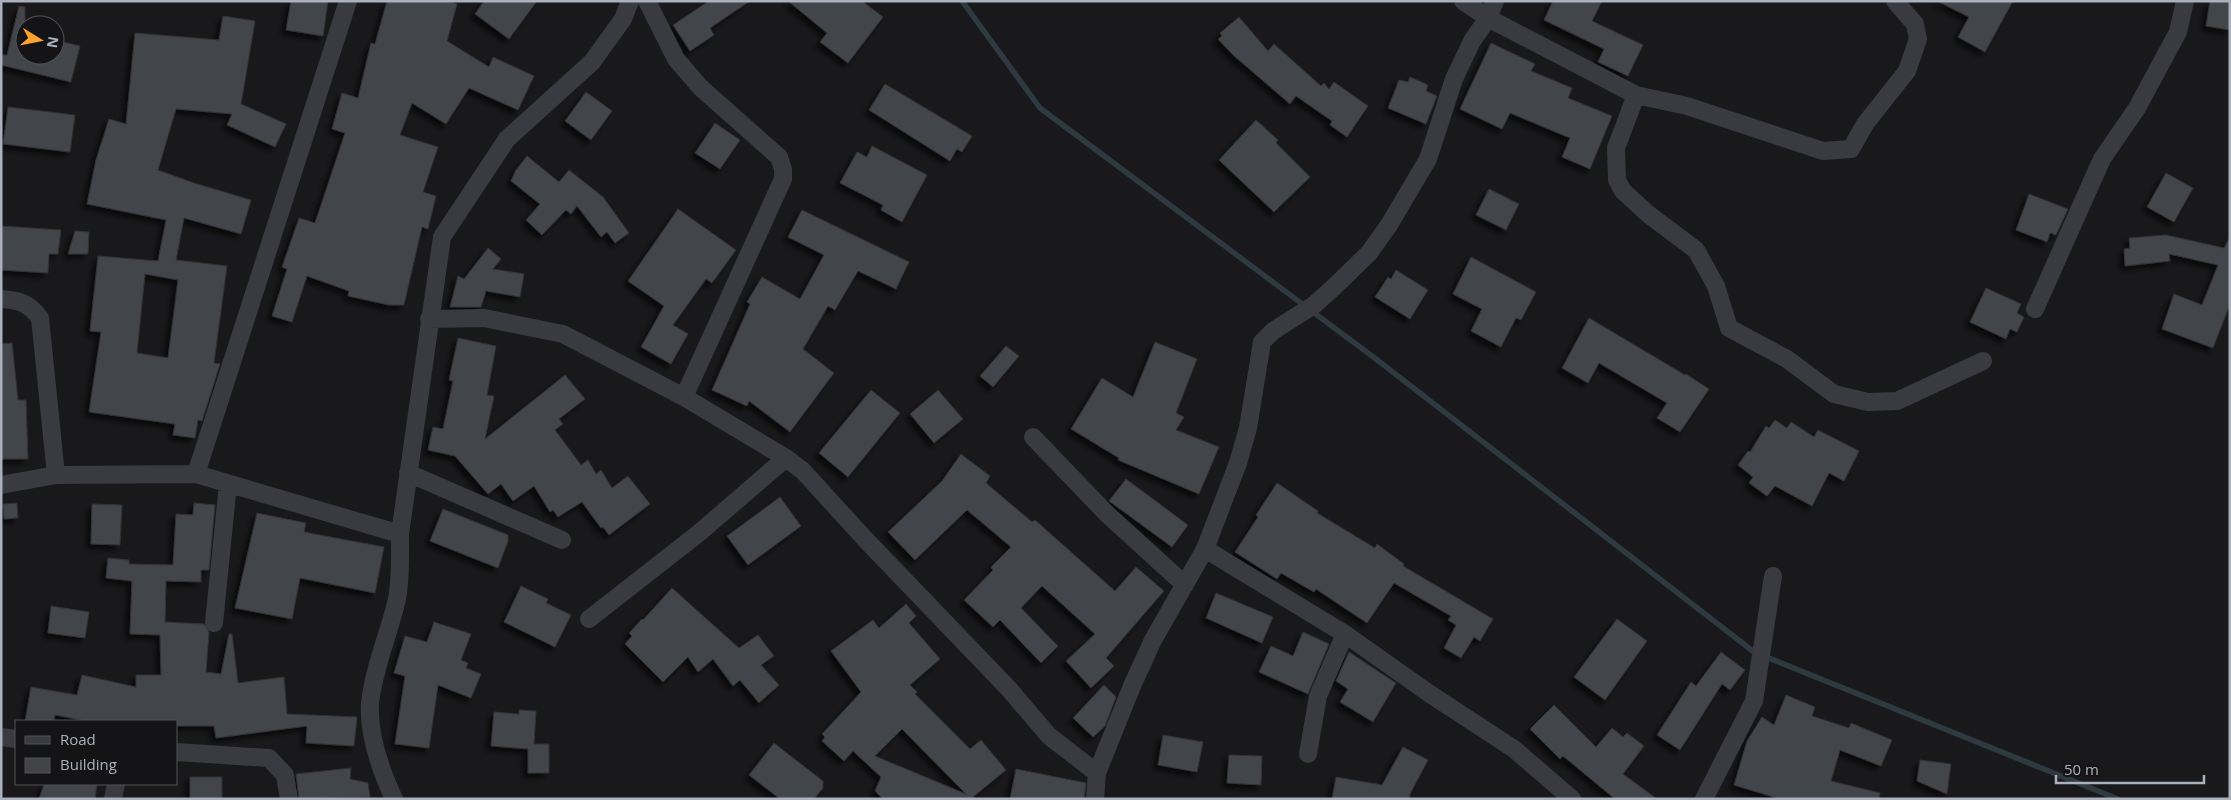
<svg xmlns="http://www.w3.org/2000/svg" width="2231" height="800" font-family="'Open Sans',sans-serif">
	<defs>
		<filter id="shadow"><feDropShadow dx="-4.5" dy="4.5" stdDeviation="2.5" flood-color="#0009"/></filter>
	</defs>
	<rect width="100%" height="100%" fill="#19191b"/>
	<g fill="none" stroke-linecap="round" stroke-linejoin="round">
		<path stroke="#2d3a40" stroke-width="5.5" d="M962,1l78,107 336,251 378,293 364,147"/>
	</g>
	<path fill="#434448" stroke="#323337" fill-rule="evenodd" filter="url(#shadow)" d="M291,1h37l-5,35 -37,-6z
		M387,1h61l9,3 -10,37 42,26 4,-10 41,19 -16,34 -49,-22 -23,36 -34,-21 -12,32 38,12 -15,45 13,4 -8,33 -6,-2 -18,78h-15l-41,-9 1,-5 -42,-15 -15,46 -20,-6 15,-47 -5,-2 17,-49 16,5 30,-90 -13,-4 10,-36 16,5 13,-55 4,1z
		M484,1h53l-28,38 -34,-25z
		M709,1h41l-40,27 4,7 -24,16 -17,-26z
		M788,1h74l21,16 -35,46 -28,-21 7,-9z
		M1553,1h49l-10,20 51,24 -15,31 -30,-14 6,-13 -60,-29z
		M1937,1h76l-28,51 -27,-15 11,-20z
		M2210,1h20v29l-24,-4z
		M19,6l6,1v48h30v-15l25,6 -9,36 -70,-17v-10h6z
		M223,16l32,5 -14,83 45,20 -11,23 -48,-22 5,-11 -56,-5 -18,61 36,13 57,17 -10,34 -57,-16 -8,42 51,6 -13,97 6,1 -18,57 -4,-1 -3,18 -22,-3 2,-11 -86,-12 12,-80 -11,-1 8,-75 60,5 8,-41 -79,-16 9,-44 13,-41 17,5 9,-91 84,7zM145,274l33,6 -10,78 -31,-5z
		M1239,17l29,34 6,-7 47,42 3,-3 5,6 5,-7 34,24 -21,31 -17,-12 2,-4 -36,-25 -6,8 -57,-49 -15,-16 4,-3 -2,-3z
		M1491,43l44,21 -4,7 41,17 -4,10 44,18 -22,53 -28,-12 8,-19 -60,-25 -8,16 -42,-20z
		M1410,77l18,8 -2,6 11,5 -11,28 -38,-16 11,-28 9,2z
		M885,84l87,52 -10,16 -5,-3 -7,12 -81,-51z
		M586,92l26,19 -21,29 -26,-19z
		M8,107l67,8 -5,37 -67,-8z
		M1256,120l22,20 -2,3 34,34 -36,35 -55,-52z
		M715,123l25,17 -20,29 -25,-16z
		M872,146l55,29 -25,47 -21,-12 2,-5 -43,-22 17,-31 10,5z
		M527,156l32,26 10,-12 34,27 26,36 -14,10 -8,-11 -6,5 -24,-31 -6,8 -5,-4 -24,25 -16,-15 14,-16 -29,-23 5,-11z
		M2166,173l27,15 -19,34 -27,-15z
		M1489,189l30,15 -13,26 -30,-15z
		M2029,194l39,15 -12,26 -6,-2 -3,9 -31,-12z
		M678,209l58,41 -24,33 -6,-4 -33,46 15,9 -17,30 -30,-17 23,-41 -36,-25z
		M802,210l107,52 -13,27 -38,-18 -23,39 -7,-4 -25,43 31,24 -44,59 -41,-31 -2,5 -35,-16 38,-86 -3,-2 15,-25 38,22 24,-44 -36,-18z
		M1,226l60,4 -3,24h-9l-1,19 -47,-3z
		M75,231l14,1 -1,22h-20z
		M2166,235l58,13 6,-11v67l-17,44 -51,-19 12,-35 28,11 16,-40 -49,-11 1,7 -45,5 -1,-17 6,-1 -1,-10z
		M488,248l13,11 -8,10 31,5 -4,23 -34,-6 -5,16h-31l8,-31 6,3z
		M1471,257l65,35 -15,28 -5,-2 -15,29 -30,-16 11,-22 -29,-15z
		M1396,270l32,20 -18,29 -35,-22 13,-20 3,2z
		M1986,288l35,16 -4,9 7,4 -7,15 -7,-3 -4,10 -36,-17z
		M1589,318l96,57 1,-1 23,15 -29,43 -23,-14 10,-15 -68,-40 -11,20 -26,-15z
		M458,338l38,8 -9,49 7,1 -9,43 80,-64 20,24 -26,20 4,5 -8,6 26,35 7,-5 8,14 5,-4 11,18 16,-12 22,28 -41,31 -6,-8 -2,1 -19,-26 -24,15 -5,-7 -3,2 -16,-26 -21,15 -12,-17 -13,10 -33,-38 -27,-6 5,-23 10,2 10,-48 -4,-1z
		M1155,342l42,17 -21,54 8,4 -8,13 43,17 -20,47 -81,-34 1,-2 -48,-29 31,-51 31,19z
		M12,343l6,57h8l2,59h-27v-115z
		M1006,346l13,10 -26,31 -13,-11z
		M871,390l29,23 -52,64 -29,-24z
		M938,390l25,29 -29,24 -24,-29z
		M1775,420l12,8 4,-6 23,15 4,-7 41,21 -15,30 -15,-8 -17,33 -37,-20 -8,10 -18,-13 4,-6 -15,-12 10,-14 2,1 16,-26 3,2z
		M961,454l29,22 -4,7 46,39 3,-2 80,71 21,-24 28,24 -58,67 8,8 -23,22 -25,-27 29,-27 -53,-48 -21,22 37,38 -17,17 -41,-43 -7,7 -29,-27 29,-30 -2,-3 20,-20 -44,-37 -52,50 -27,-28 54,-51z
		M1126,479l62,46 -16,22 -63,-46z
		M1277,483l41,28 -1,2 58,35 2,-4 27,20 -1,2 90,53 -13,22 -6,-4 -13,21 -17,-10 12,-23 -8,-5 3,-4 -57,-33 -27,40 -51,-34 -2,3 -33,-19 -4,6 -42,-27 23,-35 -2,-2z
		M780,497l21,29 -53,39 -21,-29z
		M17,503l1,15 -14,1 -1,-15z
		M194,503l21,2 -6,65h-8v12l-35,-1 -1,41 39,2 5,8 -3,40 15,2 8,-40h3l6,49 46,-6 3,37 70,3 -3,29 -48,-3 1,-17 -91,12 -2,-12h-38v-5h-90l-31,-6 -1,6h-29l6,-34 46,8 5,-20 54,12v-12h25l-1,-40 -30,-1 2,-53 -26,-3 2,-20 21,2v4l44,1 3,-51 17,1z
		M92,504l30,1 -2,40 -29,-1z
		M443,509l65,26v6l-10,27 -68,-27z
		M257,513l49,10 -2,9 80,15 -9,46 -75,-15 -8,41 -57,-11z
		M521,586l27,13 -2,4 25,12 -16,32 -51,-25z
		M672,588l67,60 19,-13 16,21 -13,9 18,20 -20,18 -19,-23 -7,6 -20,-27 -15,13 -10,-15 -25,25 -38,-38 7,-8 -3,-3 13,-14 1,1z
		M1216,593l57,24 -11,26 -56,-25z
		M906,604l10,12 -7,7 31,36 -30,26 7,7 -2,2 55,55 11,-9 25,30 -33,27 4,2h-94l-8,-8 6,-14 -28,-26 -9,10 -22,-20 3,-4 -3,-3 39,-42 -30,-41 42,-31 6,8zM902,729l64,65 -91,-38z
		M51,606l38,6 -4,26 -37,-5z
		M1617,619l30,22 -42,59 -31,-23z
		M434,622l37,12 -10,26 7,3 -2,5 15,6 -10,24 -33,-13 -9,63 -34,-4 10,-68 -11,-3 11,-37 22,6z
		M1303,632l26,12 -21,50 -49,-22 12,-26 22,10z
		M1349,652l47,31 -23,39 -33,-20 8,-13 -12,-8z
		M1721,652l24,18 -15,20 -8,-6 -42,66 -23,-15 34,-53 5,4z
		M1104,685l12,12 -11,29 -12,11 -20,-19z
		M1786,695l29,12 -3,9 37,12 2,-5 41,17 -11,26 -41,-16 -9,31 49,12 -1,6h-99l-46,-14 13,-44 15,-24 12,8z
		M1554,705l42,42 16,-19 11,9 4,-4 17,13 -21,28 34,25h-42l-52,-43 -3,3 -30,-30z
		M519,710l17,1 -2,33h15v29h-21v-24l-37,-3 3,-34 25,2z
		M1163,735l40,7 -6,30 -39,-7z
		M774,743l49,38v7l-9,11h-34l-31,-24z
		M1403,747l25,13 -18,34v5h-78l4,-22 46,8z
		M1229,755l33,1 -1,29 -34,-2z
		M1920,760l31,4 -4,30 -30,-13z
		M351,768l-1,11 18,4 2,14 -71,2 -3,-25z
		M1016,769l70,14 -2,16h-74z
		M190,777h32v22h-32z
		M44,784h53l-2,15h-56z"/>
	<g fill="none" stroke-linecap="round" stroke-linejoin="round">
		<path stroke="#393b40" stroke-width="18" d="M647,1l29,58 24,28 79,70 4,12v10l-99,218
			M1463,1l25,17 148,77
			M1895,1l20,23 3,15 -11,32 -42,53 -14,25 -28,2 -136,-45 -51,-11 -20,53 1,32 6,11 25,23 48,36 20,36 13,42 58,31 47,35 34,8 29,-1 86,-40
			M1,299c18,1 28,4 39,19l16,157
			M2035,309l67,-150 35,-51 41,-76 7,-31
			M429,319l55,-1 79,16 121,63 102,61 17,13 62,68 144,150 40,47 48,37
			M1033,437l73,76 79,72
			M408,473l154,67
			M196,474l152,-473
			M1,485l55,-10 140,-1 204,60
			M1205,549l140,85 85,60 84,55 58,50
			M589,619l110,-86 87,-75
			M214,623l14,-139
			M1,737l15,2
			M176,752l93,6 16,17 4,24
			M1308,754l10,-58 27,-62
			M113,799l3,-15
			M394,799c-13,-28 -26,-65 -24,-96 4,-36 19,-69 27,-104 4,-22 3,-43 3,-65l42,-297 65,-98 85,-77 31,-43 7,-18
			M1095,799l2,-26 35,-87 21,-46 52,-91 33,-86 10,-35 14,-86 11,-11 41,-26 20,-18 35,-34 20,-28 39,-66 26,-80 18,-38 16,-23 7,-17
			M1704,799l50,-98 19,-125"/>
	</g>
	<rect width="2231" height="800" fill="none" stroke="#aab1bc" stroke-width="5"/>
	<rect x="15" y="720" width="162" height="65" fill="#141416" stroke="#505358"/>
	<rect x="25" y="736" width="25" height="8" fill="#393b40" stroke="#505358"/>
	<text x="60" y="745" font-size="15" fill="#aab1bc">Road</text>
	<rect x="25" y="758" width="25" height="15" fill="#434448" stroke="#505358"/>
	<text x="60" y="770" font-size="15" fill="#aab1bc">Building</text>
	<g transform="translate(40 40) rotate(100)"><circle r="24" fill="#141416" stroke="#505358"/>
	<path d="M0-4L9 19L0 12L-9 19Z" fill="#ffa22d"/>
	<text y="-8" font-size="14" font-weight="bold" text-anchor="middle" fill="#aab1bc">N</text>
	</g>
	<path d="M2056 775v8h148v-8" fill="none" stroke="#aab1bc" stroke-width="2.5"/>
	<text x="2064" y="775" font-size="15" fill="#aab1bc" stroke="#141416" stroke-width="4" paint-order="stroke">50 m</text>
</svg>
